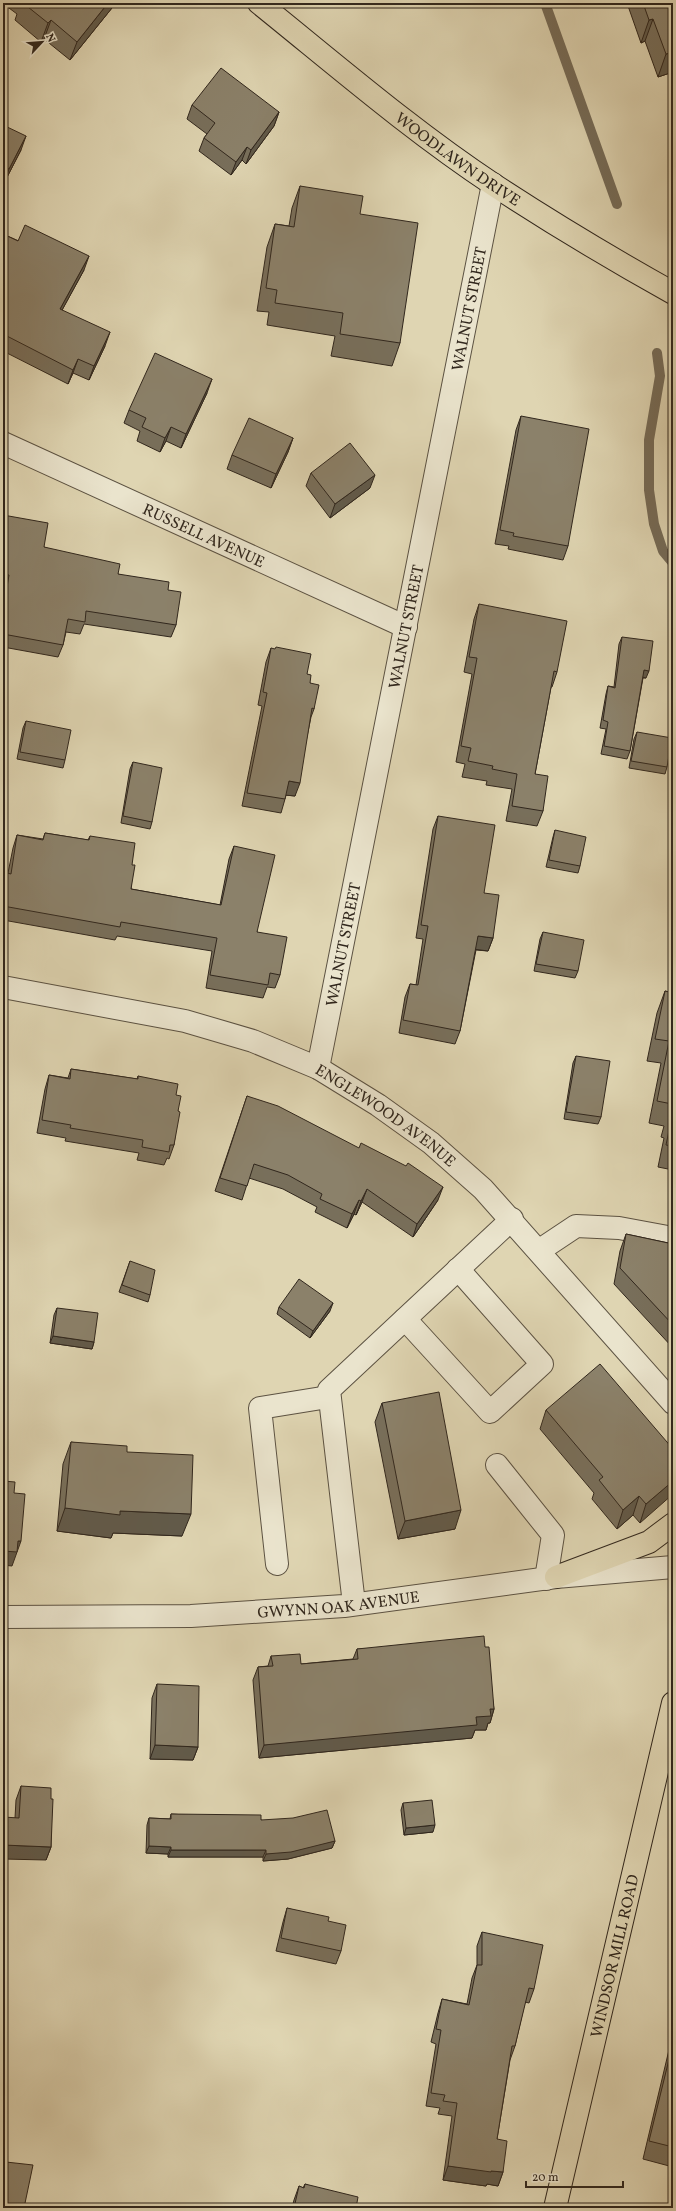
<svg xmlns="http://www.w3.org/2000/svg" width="676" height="2211" font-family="Vollkorn,serif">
	<rect width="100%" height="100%" fill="#dfd5b2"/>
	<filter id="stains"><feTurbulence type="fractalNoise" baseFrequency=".005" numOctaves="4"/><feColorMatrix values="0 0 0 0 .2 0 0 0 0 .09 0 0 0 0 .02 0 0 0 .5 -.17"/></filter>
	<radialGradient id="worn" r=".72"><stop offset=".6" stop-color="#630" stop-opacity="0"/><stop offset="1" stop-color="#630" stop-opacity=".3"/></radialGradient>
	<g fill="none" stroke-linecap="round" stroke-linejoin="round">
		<path stroke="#766c58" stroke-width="10" d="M545,3l72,201
			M657,353l3,23 -11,64v50l5,34 9,27 10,12"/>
		<g stroke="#5c5242" stroke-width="24">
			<g id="minor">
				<path id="s1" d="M3,443l403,184"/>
				<path id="s2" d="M3,987l182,34 68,20 65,27 60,37 53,38 52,46 190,214"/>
				<path id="s3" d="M318,1068l175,-884"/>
				<path d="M540,1250l36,-24 43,2 54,10"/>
				<path d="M405,1319l85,93 52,-48 -84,-95"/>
				<path d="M497,1465l56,70 -7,44"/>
				<path d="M277,1564l-17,-156 68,-11"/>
				<path d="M354,1604l-25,-214 183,-171"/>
				<path id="s4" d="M3,1617l188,-1 153,-10 212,-29 117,-10"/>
			</g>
		</g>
		<g stroke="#31271d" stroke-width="24">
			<g id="major">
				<path id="s5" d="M259,3c77,62 152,127 235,182 58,38 118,74 179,108"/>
				<path d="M556,1577l93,-35 24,-18"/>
				<path id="s6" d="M555,2208l118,-505"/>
			</g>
		</g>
		<use href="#minor" stroke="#eae4cd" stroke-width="22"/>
		<use href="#major" stroke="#dfd5b2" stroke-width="22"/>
	</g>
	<path fill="#786f5b" stroke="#31271d" d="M6,3h110l-46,57 -26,-21 -3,3 -26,-22 2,-6 -12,-9z
		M627,3h46v69l-15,5 -13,-36 -4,2z
		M192,105l87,7 -5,14 -28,38 -4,-4 -11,15 -32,-24 5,-13 3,-4 -20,-15z
		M3,125l18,25 -17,33 -1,-1z
		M300,186l60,28 40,129 -8,23 -61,-10 4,-20 -68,-11 2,-13 -12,-1 10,-64 8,-23 14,2 3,-18z
		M3,234l81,36 -22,40 43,36 -16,34 -16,-7 -5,11 -65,-33z
		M207,393l-26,55 -15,-7 -6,11 -23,-11 3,-10 -16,-8 5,-13z
		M521,416l47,130 -5,14 -55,-11 1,-3 -14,-2 21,-114z
		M293,438l-5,14 -17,36 -44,-19 5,-14z
		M311,473l59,15 -40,30 -24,-32z
		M3,515l41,32 74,27 50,16 8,35 -5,12 -87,-13 -4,10 -14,-2 -3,13 -5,12 -55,-10v-50l2,-9 -2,-1z
		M479,604l78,68 -5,15h-1l-16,87 8,37 -6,15 -31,-5 6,-32 -26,-4 1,-4 -25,-4 3,-13 -9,-2 16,-88 -8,-2 10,-53z
		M622,637l24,41h-3l-13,73 -3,8 -26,-5 5,-25 -6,-1 6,-34 2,-8 6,1 5,-43z
		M271,648l36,26 3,9 4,26 -3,8 -16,79 -9,-1 -1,4 -4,14 -39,-7 20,-100 -4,-1 8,-43z
		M26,721l39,39 -2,8 -46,-9 6,-31z
		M637,732l30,35 -2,7 -36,-6 5,-29z
		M133,762l19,60 -2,7 -29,-6 9,-54z
		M438,816l46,77 9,45 -5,13 -12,-1 -16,81 -5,13 -56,-11 6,-36 5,-13 6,1 7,-46 -7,-1 17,-109z
		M555,830l25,36 -2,7 -32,-6 7,-30z
		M45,833l43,7 2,-4 42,29 -1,24 89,16 9,-46 5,-13 23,86 23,43 -5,13 -8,-1 -4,11 -57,-10 6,-37 -95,-15 -2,4 -112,-20v-48l5,1 5,-25 4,-13 26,4z
		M543,932l35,39 -3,7 -41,-7 6,-32z
		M665,991l8,2v177l-15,-3 6,-29 -3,-1 3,-11 -15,-3 12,-60 -14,-2 10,-48z
		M576,1056l25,61 -3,7 -34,-5 9,-56z
		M71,1069l66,10 1,-3 38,19 2,16 -4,34 -5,14 -2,-1 -3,7 -27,-5 2,-7 -74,-12 1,-3 -29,-5 8,-44 4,-14 19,3z
		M247,1096l191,104 -25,37 -51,-35 -6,13 -2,-1 -7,14 -32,-16 2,-5 -34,-18 -34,-11 -7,22 -27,-9z
		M626,1234l47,10v104l-59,-64 6,-33z
		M130,1261l20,34 -2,7 -29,-10z
		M279,1307l51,4 -20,27 -33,-24z
		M57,1308l37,34 -2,7 -42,-6 4,-28z
		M382,1403l73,126 -57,10 -23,-117z
		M546,1410l127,39 -33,74 -7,-8 -16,14 -25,-30 2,-6 -54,-64z
		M71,1442l56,10 55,84 -69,-3 -2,5 -54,-7 6,-67z
		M485,1647l9,62 -4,14h-2l-2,7h-11l-3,8 -213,20 -6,-78 5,-13 10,-1 3,-10 30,8 52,-5 4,-10z
		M157,1684l41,63 -5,13 -43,-1 2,-61z
		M21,1786l30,13v48l-5,13 -31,-42 1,-18z
		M403,1803l30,29 -29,3 -3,-25z
		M171,1814l90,6 74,21 -3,7 -44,11 -25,2v-4h-95v-3l-22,-1 1,-28 2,-7 21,1z
		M287,1908l41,13 13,30 -5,13 -60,-13 7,-29z
		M673,1931v14l-3,-1z
		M482,1932l52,57 -5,14 -4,-1 -10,44 -5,14 -13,79 6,33 -5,14 -11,-2 -1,2 -43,-6 9,-64 -14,-2 2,-6 -14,-2 10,-62 -5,-2 7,-29 4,-14 25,5 5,-26 5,-13v-19z
		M673,2033v134l-30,-8z
		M6,2162l-3,46v-34l1,-5z
		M305,2184l51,24h-64l2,-8 5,-14 4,2z"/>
	<path fill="#615a4a" stroke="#31271d" d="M108,3h8l-46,57 7,-18z
		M653,19l-8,22 -4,2 8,-23z
		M51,20l-7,19 -3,3 7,-19z
		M673,52v20l-15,5 8,-23z
		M279,112l-5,14 -28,38 5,-14z
		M26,136l-5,14 -17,33 5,-14z
		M247,147l-5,13 -11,15 5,-13z
		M89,256l-5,14 -29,53 5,-14z
		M110,332l-5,14 -16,34 5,-14z
		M78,359l-5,14 -5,11 5,-14z
		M212,379l-5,14 -26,55 5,-14z
		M171,427l-5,14 -6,11 5,-14z
		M293,438l-5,14 -17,36 5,-14z
		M375,475l-5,13 -40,30 5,-14z
		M644,670l5,1 -3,7 -4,-1z
		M289,781l11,2 -5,13 -11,-1z
		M478,936l15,2 -5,13 -15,-2z
		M443,1187l-5,13 -25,37 4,-13z
		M367,1189l-5,13 -6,13 5,-14z
		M359,1200l-5,14 -7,14 5,-14z
		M333,1303l-3,8 -20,27 3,-7z
		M53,1336l41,6 -2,7 -42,-6z
		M673,1481v13l-33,29 6,-19z
		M639,1496l-6,19 -16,14 6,-19z
		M65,1508l55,3 71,3 -9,22 -69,-3 -2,5 -54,-7z
		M461,1510l-6,19 -57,10 7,-18z
		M18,1541h3l-9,25 -9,-1v-14z
		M490,1709h4l-4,14h-2l-2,7h-11l-3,8 -213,20 5,-13 212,-28z
		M155,1745l43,2 -5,13 -43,-1z
		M435,1825l-2,7 -29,3 2,-7z
		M335,1841l-3,7 -44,11 -25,2 3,-7z
		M3,1845l48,2 -5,13 -43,-1z
		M149,1846l22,1 -3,7 -22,-1z
		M171,1850h95l-3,7h-95z
		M448,2166l43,5 12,1 -5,14 -11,-2 -1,2 -43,-6z"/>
	<path fill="#8b816a" stroke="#31271d" d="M23,3h85l-31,39 -26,-22 -3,3z
		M643,3h30v49l-7,2 -13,-35 -4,1z
		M221,68l58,44 -28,38 -4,-3 -11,15 -32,-24 11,-15 -23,-18z
		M3,125l23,11 -17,33 -6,-3z
		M300,186l63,10 -3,18 58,9 -18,120 -60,-9 3,-21 -68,-10 2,-13 -11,-2 9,-64 19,3z
		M25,225l64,31 -29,53 50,23 -16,34 -16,-7 -5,11 -70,-36v-100l15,7z
		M155,353l57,26 -26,55 -15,-7 -6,11 -23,-11 4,-9 -17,-8z
		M521,416l68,13 -21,117 -55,-10 1,-3 -14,-3z
		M249,418l44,20 -17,36 -44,-19z
		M350,443l25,32 -40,29 -24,-31z
		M3,515l45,8 -4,24 76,17 -2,10 51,8 -1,8 13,2 -5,33 -90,-14 -1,11 -17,-3 -5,26 -60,-11v-23l6,-36 -6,-1z
		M479,604l88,17 -10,51 -3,-1 -19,103 13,2 -5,35 -31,-5 5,-32 -25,-5 1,-3 -25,-5 3,-13 -10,-2 16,-88 -8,-1z
		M622,637l31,4 -4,30 -5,-1 -14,81 -26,-5 4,-24 -5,-2 5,-34 7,2z
		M276,647l35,7 -4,20 4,1 -1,8 9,2 -5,24 -2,-1 -12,75 -11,-2 -4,18 -38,-6 20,-100 -4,-1 8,-44 4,1z
		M26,721l45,9 -6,30 -45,-8z
		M637,732l35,6 -5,29 -36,-6z
		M133,762l29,6 -10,54 -29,-6z
		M438,816l57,9 -11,68 15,2 -6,43 -15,-2 -18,95 -57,-11 7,-36 8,1 10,-59 -7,-1z
		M555,830l31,7 -6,29 -31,-6z
		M45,833l44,7 1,-4 45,7 -3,22h3l-4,24 90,16 13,-59 41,9 -18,77 30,5 -7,38 -10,-2 -2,12 -58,-10 7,-37 -96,-16 -1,5 -117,-21v-34l8,2 6,-39 26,5z
		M543,932l41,8 -6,31 -42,-7z
		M665,991l8,2v153l-7,-1 6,-29 -3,-1 3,-11 -15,-3 12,-60 -14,-2z
		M576,1056l34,5 -9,56 -35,-5z
		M71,1069l67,10v-3l40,8 -2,11 5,1 -3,15 2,1 -6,33h-4l-1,7 -27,-5 1,-7 -73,-12 1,-3 -29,-5 7,-45 21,4z
		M247,1096l31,10 81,42 2,-5 45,23 2,-3 35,24 -26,37 -50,-35 -6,12 -2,-1 -7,14 -32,-15 2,-5 -34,-19 -34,-11 -7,22 -27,-8z
		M626,1234l47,10v81l-53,-57z
		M130,1261l25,9 -5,25 -28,-10z
		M299,1279l34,24 -20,28 -34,-24z
		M57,1308l41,5 -4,29 -41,-6z
		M600,1364l73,85v32l-27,23 -7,-8 -16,14 -24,-30 4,-3 -57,-67z
		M439,1392l22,118 -56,11 -23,-118z
		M71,1442l56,4v6l66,3 -2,59 -71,-3v4l-55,-7z
		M3,1481l12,1 -1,11 11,1 -4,47h-3l-1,11 -14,-1z
		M484,1636l1,11h4l5,62h-4l1,7 -15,1 1,8 -213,20 -6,-78 15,-1 -2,-10 29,-2 1,10 57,-5 -1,-10z
		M157,1684l42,2 -1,61 -43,-2z
		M21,1786l30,2v11h2l-2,48 -48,-2v-28l16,1z
		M432,1800l3,25 -29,3 -3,-25z
		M327,1810l8,31 -44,11 -25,2v-4h-95v-3l-22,-1v-28l22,1v-5l90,1v5l32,-2z
		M287,1908l42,9 -1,4 18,4 -5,26 -60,-13z
		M482,1932l61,13 -9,44 -5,-1 -14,58h-3l-15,93 10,2 -4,31 -12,-1v1l-43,-6 9,-63 -14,-2 2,-6 -14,-2 10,-63 -5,-1 6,-30 27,6 8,-40h5z
		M673,2043v104l-24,-6z
		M6,2162l27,3 -9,43h-21v-19z
		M305,2184l53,13 -2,11h-62l5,-22 5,2z
		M99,2206l9,2h-10z"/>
	<g text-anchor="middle" stroke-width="3" stroke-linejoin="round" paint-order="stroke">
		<g font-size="16" fill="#31271d" stroke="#eae4cd">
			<text dy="6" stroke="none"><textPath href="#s5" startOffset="253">WOODLAWN DRIVE</textPath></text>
			<text dy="6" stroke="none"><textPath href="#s3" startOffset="774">WALNUT STREET</textPath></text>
			<text dy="6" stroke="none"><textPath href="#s1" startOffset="221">RUSSELL AVENUE</textPath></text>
			<text dy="6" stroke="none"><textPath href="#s3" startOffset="450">WALNUT STREET</textPath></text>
			<text dy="6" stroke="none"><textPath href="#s3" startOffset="126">WALNUT STREET</textPath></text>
			<text dy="6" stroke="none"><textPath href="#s2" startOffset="409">ENGLEWOOD AVENUE</textPath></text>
			<text dy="6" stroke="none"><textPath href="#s4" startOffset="336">GWYNN OAK AVENUE</textPath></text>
			<text dy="6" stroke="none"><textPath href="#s6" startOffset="259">WINDSOR MILL ROAD</textPath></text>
		</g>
	</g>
	<rect width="676" height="2211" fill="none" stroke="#dfd5b2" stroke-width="16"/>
	<rect x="4" y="4" width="668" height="2203" fill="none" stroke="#31271d" stroke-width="2"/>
	<rect x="8" y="8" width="660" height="2195" fill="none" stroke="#31271d"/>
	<g transform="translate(42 42) rotate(64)" stroke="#eae4cd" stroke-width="3" paint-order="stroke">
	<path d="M0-3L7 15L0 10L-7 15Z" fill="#31271d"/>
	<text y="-6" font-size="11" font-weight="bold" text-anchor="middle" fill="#31271d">N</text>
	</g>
	<path d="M526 2181v6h97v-6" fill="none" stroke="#31271d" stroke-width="2"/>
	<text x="532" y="2181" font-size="12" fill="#31271d" stroke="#eae4cd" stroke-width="3" paint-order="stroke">20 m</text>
	<rect width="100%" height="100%" filter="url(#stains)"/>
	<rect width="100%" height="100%" fill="url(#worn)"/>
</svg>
